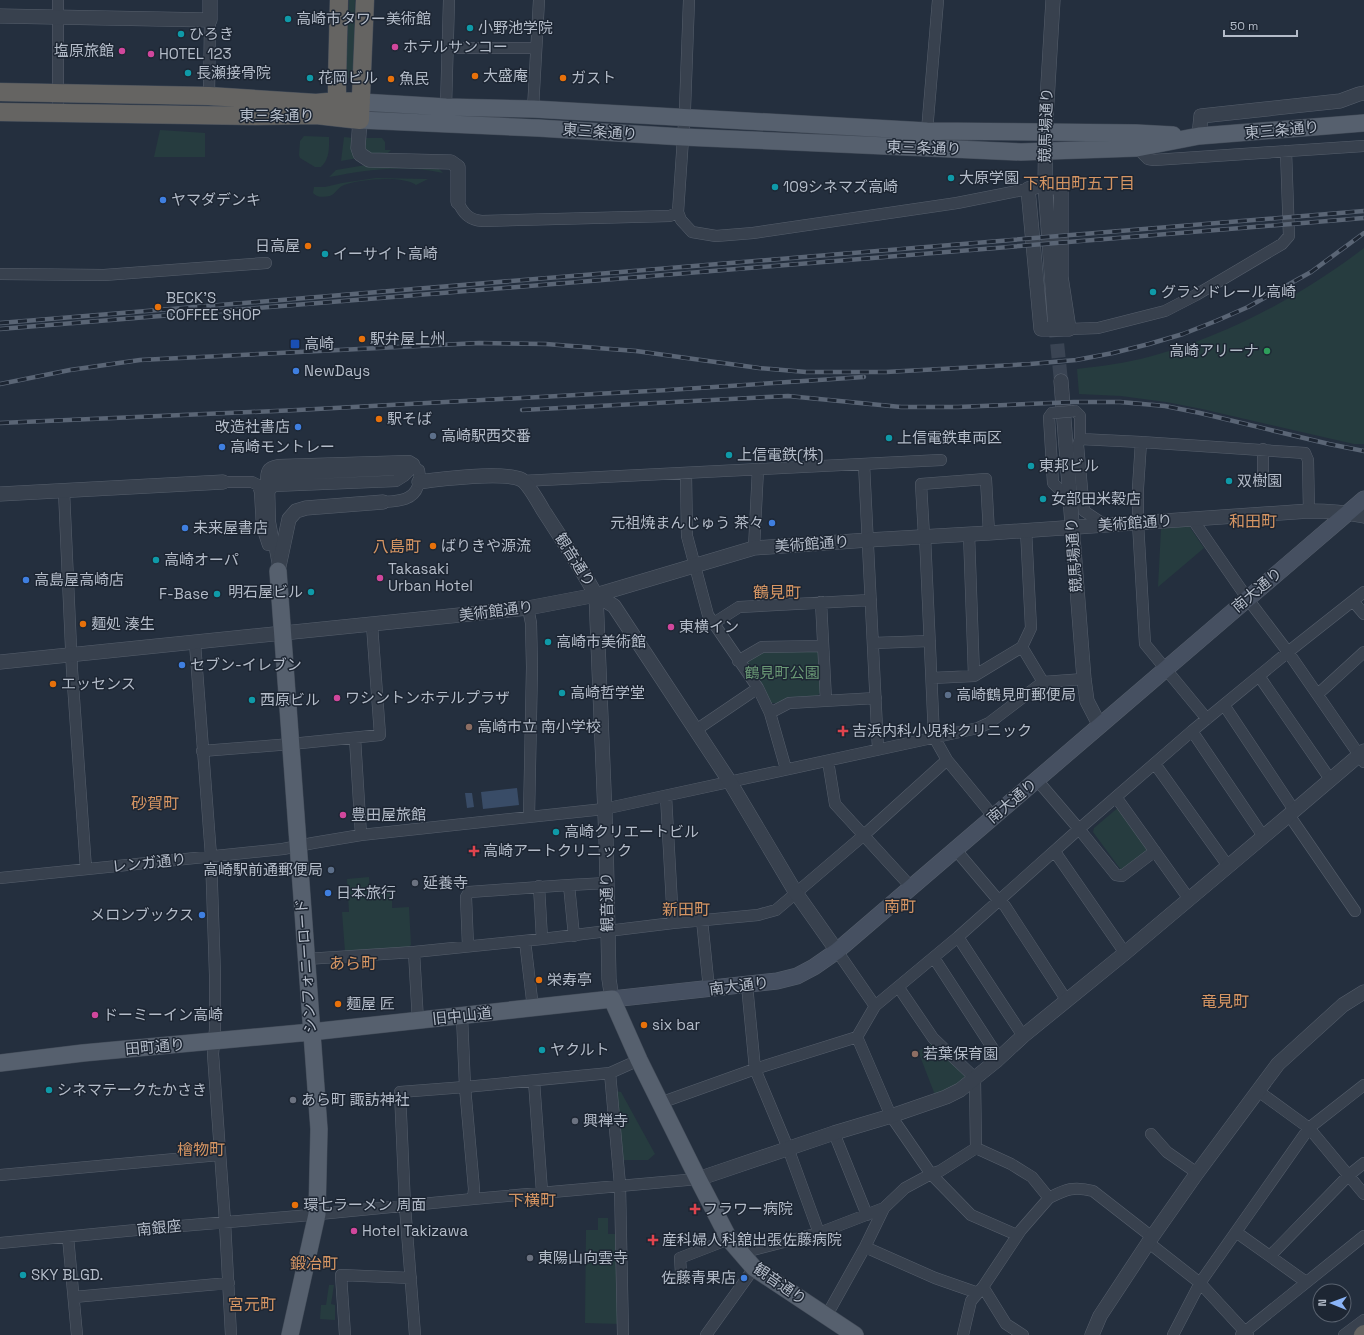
<svg xmlns="http://www.w3.org/2000/svg" width="1364" height="1335" font-family="'Space Grotesk','Noto Sans JP',sans-serif">
	<rect width="100%" height="100%" fill="#242f3e"/>
	<path fill="#263c3f" d="M349,0h6l-2,78h-7z
		M160,130l45,3v24h-51z
		M304,136l25,1c0,11 1,21 -8,30h-6l-15,-9 -1,-3 1,-14z
		M344,137l9,1 5,20 -17,3z
		M363,138h19l3,4v8h6l-3,3c-16,1 -22,4 -25,-15z
		M366,165l73,4 4,4c-38,-9 -77,-3 -114,4l7,-7z
		M376,178l52,1 -12,6c-12,-10 -60,-6 -74,1 -4,2 -7,8 -12,10 -6,1 -13,2 -17,-3l1,-6h11l17,-4z
		M1364,248v196h-10l-22,-5 -130,-30 -36,-7 -45,-6 -42,-2 -2,-25c25,-3 50,-6 75,-13 76,-21 149,-60 212,-108z
		M1189,526l15,22 -46,39 3,-58z
		M764,650l55,2 2,40 -4,4 -28,1 -11,6h-7l-24,-38 1,-4z
		M1120,806l31,44 -30,20 -28,-38 1,-4z
		M369,877l1,12h22v19l17,-1 2,38 -5,4 -61,3 -3,-40h7l-2,-33z
		M935,1042l34,34 -11,9 -23,10 -17,-44z
		M615,1091l6,1 34,62 -7,6h-27z
		M598,1218h10v16h9l3,90 -35,-1 1,-93h12z
		M329,1285h5l-3,19 4,1v15l-15,-1 1,-14h5z"/>
	<path fill="#394c67" d="M517,788l2,17 -36,4 -2,-17z
		M465,793h7l2,14 -7,1z"/>
	<g fill="none" stroke-linecap="round" stroke-linejoin="round">
		<path stroke="#3a4453" stroke-width="14" stroke-dasharray="14 7" stroke-linecap="butt" d="M1055,323l6,58"/>
		<g stroke="#565f6c" stroke-width="12">
			<path id="minor" d="M689,0l-4,109 -7,103 3,8 11,12 24,4 37,-3 204,-30 71,-14
				M448,48h88
				M209,96l1,-76
				M446,107l3,-107
				M533,109l6,-109
				M58,112v-112
				M927,131l11,-131
				M1137,148l11,11 6,1 210,-14
				M458,202c5,11 11,18 24,19l188,-5 8,-4
				M0,274l104,1 162,-12
				M1069,329l29,-1 67,-17 31,-16 86,-51 7,-8 -3,-85
				M1075,411l5,5v23l-2,6 6,66 21,14
				M1052,413l-3,4 4,66 5,5 11,5
				M1080,439l61,3 164,11 3,7 1,51
				M1141,442l-3,46v35l7,121 62,75
				M1263,449v29
				M864,464l14,285
				M686,473l1,63 21,79 50,73 12,25 16,56
				M522,481l419,-21
				M223,482h29l6,3 2,7 2,35 6,18
				M266,486c0,-13 -1,-19 13,-21l130,-4 5,3 2,5
				M64,491l8,179 14,199
				M269,494l1,-4 4,-4 122,-5 8,-5 7,-7 3,-1 5,2c1,6 1,10 -1,16 -5,15 -21,15 -35,16
				M1193,520l54,78 41,54 76,110
				M969,534l5,142
				M924,536l-3,-52 65,-5 3,54
				M925,536l9,201 13,23 46,56
				M754,548l4,-79
				M278,565l-8,-43 -1,-37 2,-6 5,-4 135,-6
				M1353,601l11,13
				M821,602l5,98
				M528,608l3,15 1,44 -3,150
				M714,623l25,-16 132,-7
				M195,643l16,213 4,119v54l-2,25 12,168 6,113
				M873,643l57,-2
				M1022,647l21,35
				M738,661l24,-14 61,-1
				M1259,676l71,103
				M932,678l42,-2 48,-29 9,-19 -5,-98
				M1318,694l46,-42
				M1224,705l70,105
				M770,713l19,-10 87,-5
				M696,730l62,-42
				M1192,731l71,105
				M355,738l6,97
				M202,751l89,-7 89,-9 -8,-110
				M828,761l7,43 76,83
				M1155,764l73,102
				M1037,780l42,49 37,46 6,1 33,-25
				M666,796l7,127
				M1116,797l73,102
				M1289,815l66,96
				M955,849l44,52 6,5 62,95
				M1055,852l70,101
				M0,878l283,-29 30,-6 48,-8 243,-26 374,-81 11,-5 54,-41 41,-3
				M569,885l38,-2
				M539,886l3,53
				M702,920l7,69
				M958,937l65,99
				M525,941l8,67
				M468,946l-2,-49 3,-5 100,-7 5,51
				M837,951l38,55
				M414,952l4,69
				M934,958l65,100
				M306,959l108,-7 128,-13 131,-16 85,-8 18,-5 88,-75 83,-75
				M747,985l8,84 33,79 31,85
				M899,988l34,50 42,40 1,70 35,16 21,13 17,21c17,-9 25,-12 44,-7l59,46
				M462,1016l3,71 9,102 -1,10
				M857,1037l34,79 40,58 40,41 46,20
				M610,1073l10,112 3,150
				M534,1081l8,111
				M1258,1091l51,37 55,66
				M660,1103l95,-34 102,-32 18,-31 83,-69 121,-108 113,-98 96,-79 76,-60
				M834,1133l33,82
				M1151,1134l16,18 30,21
				M0,1175l219,-20
				M1236,1232l70,50
				M68,1237l9,98
				M0,1243l157,-15 142,-12 174,-17 225,-20
				M1149,1243l51,40 48,52
				M865,1247l70,31 43,15
				M741,1253l78,-20 65,-25 21,-20 26,-14 9,-3 36,-23
				M1270,1256l79,-81 15,-12
				M681,1273l-1,-15 49,-19
				M983,1287l23,37 17,11
				M74,1297l155,-14
				M827,1315l38,-68 19,-39
				M345,1335l-4,-60 70,3
				M415,1335l-10,-129 -5,-114 65,-5 145,-14 29,-13
				M706,1335l48,-67
				M963,1335l8,-34 12,-14 38,-57 28,-32
				M1173,1335l27,-52 109,-155 55,-43
				M1241,1335l123,-99
				M1344,1335l20,-15"/>
		</g>
		<g stroke="#565f6c" stroke-width="15">
			<path id="tertiary" d="M1053,0l-7,118 -1,66 10,139
				M0,16l210,4v-20
				M360,120l-2,28 2,6 9,6 82,2 7,5v35
				M1199,136l2,-20 139,-15 19,-7 5,-1
				M1045,184l16,6v87l8,52h-28l-13,-140z
				M1061,381l23,298 3,22 13,25
				M419,482c21,-3 86,-11 103,-2 6,4 17,23 21,30 18,28 37,56 53,85l10,244 3,140 3,20
				M0,494l223,-12
				M278,571l11,-52 7,-8 10,-3 77,-6
				M596,595l18,11 116,176 66,111 41,58
				M0,662l528,-54 68,-13 158,-47 114,-8 121,-7 320,-22c19,0 36,1 55,5
				M698,1179l136,-46 57,-17 55,-19 14,-7 36,-29 27,-25 102,-83 164,-138 75,-64
				M1092,1335l8,-19 52,-79 45,-64 81,-109 65,-59 21,-13"/>
		</g>
		<g stroke="#565f6c" stroke-width="17">
			<path id="secondary" d="M612,999l165,-18 20,-5 17,-9 23,-16c176,-150 351,-302 527,-452"/>
		</g>
		<g stroke="#414a57" stroke-width="18">
			<path id="primary" d="M361,102l85,5 87,2 394,22 209,2 37,2
				M360,120l178,8 145,9 338,15 116,-4 62,-12 165,-13
				M278,571l41,558 -2,85 -27,121
				M0,1063l83,-10 228,-21 301,-33 27,61 59,119 31,60 25,29 101,67"/>
		</g>
		<g stroke="#434c59" stroke-width="19">
			<path id="trunk" d="M0,92l209,4 107,7 22,-2 23,1
				M0,112l255,4 61,-1 44,5 5,-120
				M337,113v-32l2,-81
				M1363,1335l1,-1"/>
		</g>
		<use href="#minor" stroke="#38414e" stroke-width="11"/>
		<use href="#tertiary" stroke="#38414e" stroke-width="14"/>
		<use href="#secondary" stroke="#465061" stroke-width="16"/>
		<use href="#primary" stroke="#56606e" stroke-width="17"/>
		<use href="#trunk" stroke="#656462" stroke-width="18"/>
		<g stroke="#5a6575" stroke-width="4.5">
			<path id="rail" d="M0,323l1364,-112
				M0,329l1364,-111
				M0,384l70,-14 70,-10 339,-17 67,1 90,7 123,17 47,4h80l144,-8 46,-4 37,-7 36,-9 34,-10 33,-13 32,-14 63,-35 53,-39
				M522,410l266,-14 113,11h57l116,-5h46l45,4 35,7 129,31 35,7
				M0,423l298,-13 370,-20 196,-13"/>
		</g>
		<use href="#rail" stroke="#1d2633" stroke-width="3" stroke-dasharray="9" stroke-linecap="butt"/>
		<g stroke="#565f6c" stroke-width="12" stroke-linecap="butt">
			<path id="minor-bridge" d="M1052,413l23,-2"/>
		</g>
		<use href="#minor-bridge" stroke="#38414e" stroke-width="11"/>
	</g>
	<g fill="#0f9aa8" stroke="#1d2633" stroke-width="1.5">
		<circle cx="288" cy="19" r="4"/>
		<circle cx="470" cy="28" r="4"/>
		<circle cx="181" cy="34" r="4"/>
		<circle cx="188" cy="73" r="4"/>
		<circle cx="310" cy="78" r="4"/>
		<circle cx="951" cy="178" r="4"/>
		<circle cx="775" cy="187" r="4"/>
		<circle cx="325" cy="254" r="4"/>
		<circle cx="1153" cy="292" r="4"/>
		<circle cx="889" cy="438" r="4"/>
		<circle cx="729" cy="455" r="4"/>
		<circle cx="1031" cy="466" r="4"/>
		<circle cx="1229" cy="481" r="4"/>
		<circle cx="1043" cy="499" r="4"/>
		<circle cx="156" cy="560" r="4"/>
		<circle cx="311" cy="592" r="4"/>
		<circle cx="217" cy="594" r="4"/>
		<circle cx="548" cy="642" r="4"/>
		<circle cx="562" cy="693" r="4"/>
		<circle cx="252" cy="700" r="4"/>
		<circle cx="556" cy="832" r="4"/>
		<circle cx="542" cy="1050" r="4"/>
		<circle cx="49" cy="1090" r="4"/>
		<circle cx="23" cy="1275" r="4"/>
	</g>
	<g fill="#d1479c" stroke="#1d2633" stroke-width="1.5">
		<circle cx="395" cy="47" r="4"/>
		<circle cx="122" cy="51" r="4"/>
		<circle cx="151" cy="54" r="4"/>
		<circle cx="380" cy="578" r="4"/>
		<circle cx="671" cy="627" r="4"/>
		<circle cx="337" cy="698" r="4"/>
		<circle cx="343" cy="815" r="4"/>
		<circle cx="95" cy="1015" r="4"/>
		<circle cx="354" cy="1231" r="4"/>
	</g>
	<g fill="#e8710a" stroke="#1d2633" stroke-width="1.5">
		<circle cx="475" cy="76" r="4"/>
		<circle cx="563" cy="78" r="4"/>
		<circle cx="391" cy="79" r="4"/>
		<circle cx="308" cy="246" r="4"/>
		<circle cx="158" cy="307" r="4"/>
		<circle cx="362" cy="339" r="4"/>
		<circle cx="379" cy="419" r="4"/>
		<circle cx="433" cy="546" r="4"/>
		<circle cx="83" cy="624" r="4"/>
		<circle cx="53" cy="684" r="4"/>
		<circle cx="539" cy="980" r="4"/>
		<circle cx="338" cy="1004" r="4"/>
		<circle cx="644" cy="1025" r="4"/>
		<circle cx="295" cy="1205" r="4"/>
	</g>
	<g fill="#3f7fe0" stroke="#1d2633" stroke-width="1.5">
		<circle cx="163" cy="200" r="4"/>
		<circle cx="296" cy="371" r="4"/>
		<circle cx="298" cy="427" r="4"/>
		<circle cx="222" cy="447" r="4"/>
		<circle cx="772" cy="523" r="4"/>
		<circle cx="185" cy="528" r="4"/>
		<circle cx="26" cy="580" r="4"/>
		<circle cx="182" cy="665" r="4"/>
		<circle cx="328" cy="893" r="4"/>
		<circle cx="202" cy="915" r="4"/>
		<circle cx="744" cy="1278" r="4"/>
	</g>
	<rect fill="#1a4fb4" stroke="#1d2633" stroke-width="1.5" x="290" y="339" width="10" height="10" rx="2"/>
	<circle fill="#2e9e5b" stroke="#1d2633" stroke-width="1.5" cx="1267" cy="351" r="4"/>
	<g fill="#5c6f8a" stroke="#1d2633" stroke-width="1.5">
		<circle cx="433" cy="436" r="4"/>
		<circle cx="948" cy="695" r="4"/>
		<circle cx="331" cy="870" r="4"/>
	</g>
	<g fill="#8d6e63" stroke="#1d2633" stroke-width="1.5">
		<circle cx="469" cy="727" r="4"/>
		<circle cx="915" cy="1054" r="4"/>
	</g>
	<g fill="#e0444e" stroke="#1d2633" stroke-width="1.5">
		<path d="M841 725h4v4h4v4h-4v4h-4v-4h-4v-4h4z"/>
		<path d="M472 845h4v4h4v4h-4v4h-4v-4h-4v-4h4z"/>
		<path d="M693 1203h4v4h4v4h-4v4h-4v-4h-4v-4h4z"/>
		<path d="M651 1234h4v4h4v4h-4v4h-4v-4h-4v-4h4z"/>
	</g>
	<g fill="#6b7280" stroke="#1d2633" stroke-width="1.5">
		<circle cx="415" cy="883" r="4"/>
		<circle cx="293" cy="1100" r="4"/>
		<circle cx="575" cy="1121" r="4"/>
		<circle cx="530" cy="1258" r="4"/>
	</g>
	<g text-anchor="middle" stroke-width="3" stroke-linejoin="round" paint-order="stroke">
		<g font-size="15" fill="#b4bcc9" stroke="#1d2633" text-anchor="start">
			<text x="296" y="24">高崎市タワー美術館</text>
			<text x="478" y="33">小野池学院</text>
			<text x="189" y="39">ひろき</text>
			<text x="403" y="52">ホテルサンコー</text>
			<text x="114" y="56" text-anchor="end">塩原旅館</text>
			<text x="159" y="59">HOTEL 123</text>
			<text x="196" y="78">長瀬接骨院</text>
			<text x="483" y="81">大盛庵</text>
			<text x="318" y="83">花岡ビル</text>
			<text x="571" y="83">ガスト</text>
			<text x="399" y="84">魚民</text>
			<text x="959" y="183">大原学園</text>
			<text x="783" y="192">109シネマズ高崎</text>
			<text x="171" y="205">ヤマダデンキ</text>
			<text x="300" y="251" text-anchor="end">日高屋</text>
			<text x="333" y="259">イーサイト高崎</text>
			<text x="1161" y="297">グランドレール高崎</text>
			<text x="166" y="303">BECK'S<tspan x="166" dy="17">COFFEE SHOP</tspan></text>
			<text x="370" y="344">駅弁屋上州</text>
			<text x="304" y="349">高崎</text>
			<text x="1259" y="356" text-anchor="end">高崎アリーナ</text>
			<text x="304" y="376">NewDays</text>
			<text x="387" y="424">駅そば</text>
			<text x="290" y="432" text-anchor="end">改造社書店</text>
			<text x="441" y="441">高崎駅西交番</text>
			<text x="897" y="443">上信電鉄車両区</text>
			<text x="230" y="452">高崎モントレー</text>
			<text x="737" y="460">上信電鉄(株)</text>
			<text x="1039" y="471">東邦ビル</text>
			<text x="1237" y="486">双樹園</text>
			<text x="1051" y="504">女部田米穀店</text>
			<text x="764" y="528" text-anchor="end">元祖焼まんじゅう 茶々</text>
			<text x="193" y="533">未来屋書店</text>
			<text x="441" y="551">ばりきや源流</text>
			<text x="164" y="565">高崎オーパ</text>
			<text x="388" y="574">Takasaki<tspan x="388" dy="17">Urban Hotel</tspan></text>
			<text x="34" y="585">高島屋高崎店</text>
			<text x="303" y="597" text-anchor="end">明石屋ビル</text>
			<text x="209" y="599" text-anchor="end">F-Base</text>
			<text x="91" y="629">麺処 湊生</text>
			<text x="679" y="632">東横イン</text>
			<text x="556" y="647">高崎市美術館</text>
			<text x="190" y="670">セブン-イレブン</text>
			<text x="61" y="689">エッセンス</text>
			<text x="570" y="698">高崎哲学堂</text>
			<text x="956" y="700">高崎鶴見町郵便局</text>
			<text x="345" y="703">ワシントンホテルプラザ</text>
			<text x="260" y="705">西原ビル</text>
			<text x="477" y="732">高崎市立 南小学校</text>
			<text x="852" y="736">吉浜内科小児科クリニック</text>
			<text x="351" y="820">豊田屋旅館</text>
			<text x="564" y="837">高崎クリエートビル</text>
			<text x="483" y="856">高崎アートクリニック</text>
			<text x="323" y="875" text-anchor="end">高崎駅前通郵便局</text>
			<text x="423" y="888">延養寺</text>
			<text x="336" y="898">日本旅行</text>
			<text x="194" y="920" text-anchor="end">メロンブックス</text>
			<text x="547" y="985">栄寿亭</text>
			<text x="346" y="1009">麺屋 匠</text>
			<text x="103" y="1020">ドーミーイン高崎</text>
			<text x="652" y="1030">six bar</text>
			<text x="550" y="1055">ヤクルト</text>
			<text x="923" y="1059">若葉保育園</text>
			<text x="57" y="1095">シネマテークたかさき</text>
			<text x="301" y="1105">あら町 諏訪神社</text>
			<text x="583" y="1126">興禅寺</text>
			<text x="303" y="1210">環七ラーメン 周面</text>
			<text x="703" y="1214">フラワー病院</text>
			<text x="362" y="1236">Hotel Takizawa</text>
			<text x="662" y="1245">産科婦人科舘出張佐藤病院</text>
			<text x="538" y="1263">東陽山向雲寺</text>
			<text x="31" y="1280">SKY BLGD.</text>
			<text x="736" y="1283" text-anchor="end">佐藤青果店</text>
		</g>
		<g font-size="15" fill="#b4bcc9" stroke="#1d2633">
			<text x="277" y="121">東三条通り</text>
			<text transform="translate(1046 125) rotate(-88)" y="5">競馬場通り</text>
			<text transform="translate(1282 130) rotate(-5)" y="5">東三条通り</text>
			<text transform="translate(600 132) rotate(4)" y="5">東三条通り</text>
			<text transform="translate(924 148) rotate(2)" y="5">東三条通り</text>
			<text transform="translate(1135 523) rotate(-4)" y="5">美術館通り</text>
			<text transform="translate(812 544) rotate(-4)" y="5">美術館通り</text>
			<text transform="translate(1074 555) rotate(-94)" y="5">競馬場通り</text>
			<text transform="translate(575 560) rotate(58)" y="5">観音通り</text>
			<text transform="translate(1257 590) rotate(-40)" y="5">南大通り</text>
			<text transform="translate(496 611) rotate(-7)" y="5">美術館通り</text>
			<text transform="translate(1012 801) rotate(-40)" y="5">南大通り</text>
			<text transform="translate(149 863) rotate(-6)" y="5">レンガ通り</text>
			<text transform="translate(607 902) rotate(-91)" y="5">観音通り</text>
			<text transform="translate(306 966) rotate(-94)" y="5">シンフォニーロード</text>
			<text transform="translate(739 986) rotate(-7)" y="5">南大通り</text>
			<text transform="translate(462 1016) rotate(-6)" y="5">旧中山道</text>
			<text transform="translate(155 1047) rotate(-5)" y="5">田町通り</text>
			<text transform="translate(159 1228) rotate(-6)" y="5">南銀座</text>
			<text transform="translate(780 1284) rotate(35)" y="5">観音通り</text>
		</g>
		<g font-size="15" fill="#6b9a76" stroke="#1d2633">
			<text x="782" y="678">鶴見町公園</text>
		</g>
		<g font-size="16" fill="#d59563" stroke="#1d2633">
			<text x="1079" y="189">下和田町五丁目</text>
			<text x="1253" y="527">和田町</text>
			<text x="397" y="552">八島町</text>
			<text x="777" y="598">鶴見町</text>
			<text x="155" y="809">砂賀町</text>
			<text x="900" y="912">南町</text>
			<text x="686" y="915">新田町</text>
			<text x="353" y="969">あら町</text>
			<text x="1225" y="1007">竜見町</text>
			<text x="201" y="1155">檜物町</text>
			<text x="532" y="1206">下横町</text>
			<text x="314" y="1269">鍛冶町</text>
			<text x="252" y="1310">宮元町</text>
		</g>
	</g>
	<g transform="translate(1332 1303) rotate(271)"><circle r="19" fill="#1d2633" stroke="#59626f"/>
	<path d="M0-3L7 15L0 10L-7 15Z" fill="#8ab4f8"/>
	<text y="-6" font-size="11" font-weight="bold" text-anchor="middle" fill="#b4bcc9">N</text>
	</g>
	<path d="M1224 30v6h73v-6" fill="none" stroke="#b4bcc9" stroke-width="2"/>
	<text x="1230" y="30" font-size="12" fill="#b4bcc9" stroke="#1d2633" stroke-width="3" paint-order="stroke">50 m</text>
</svg>
